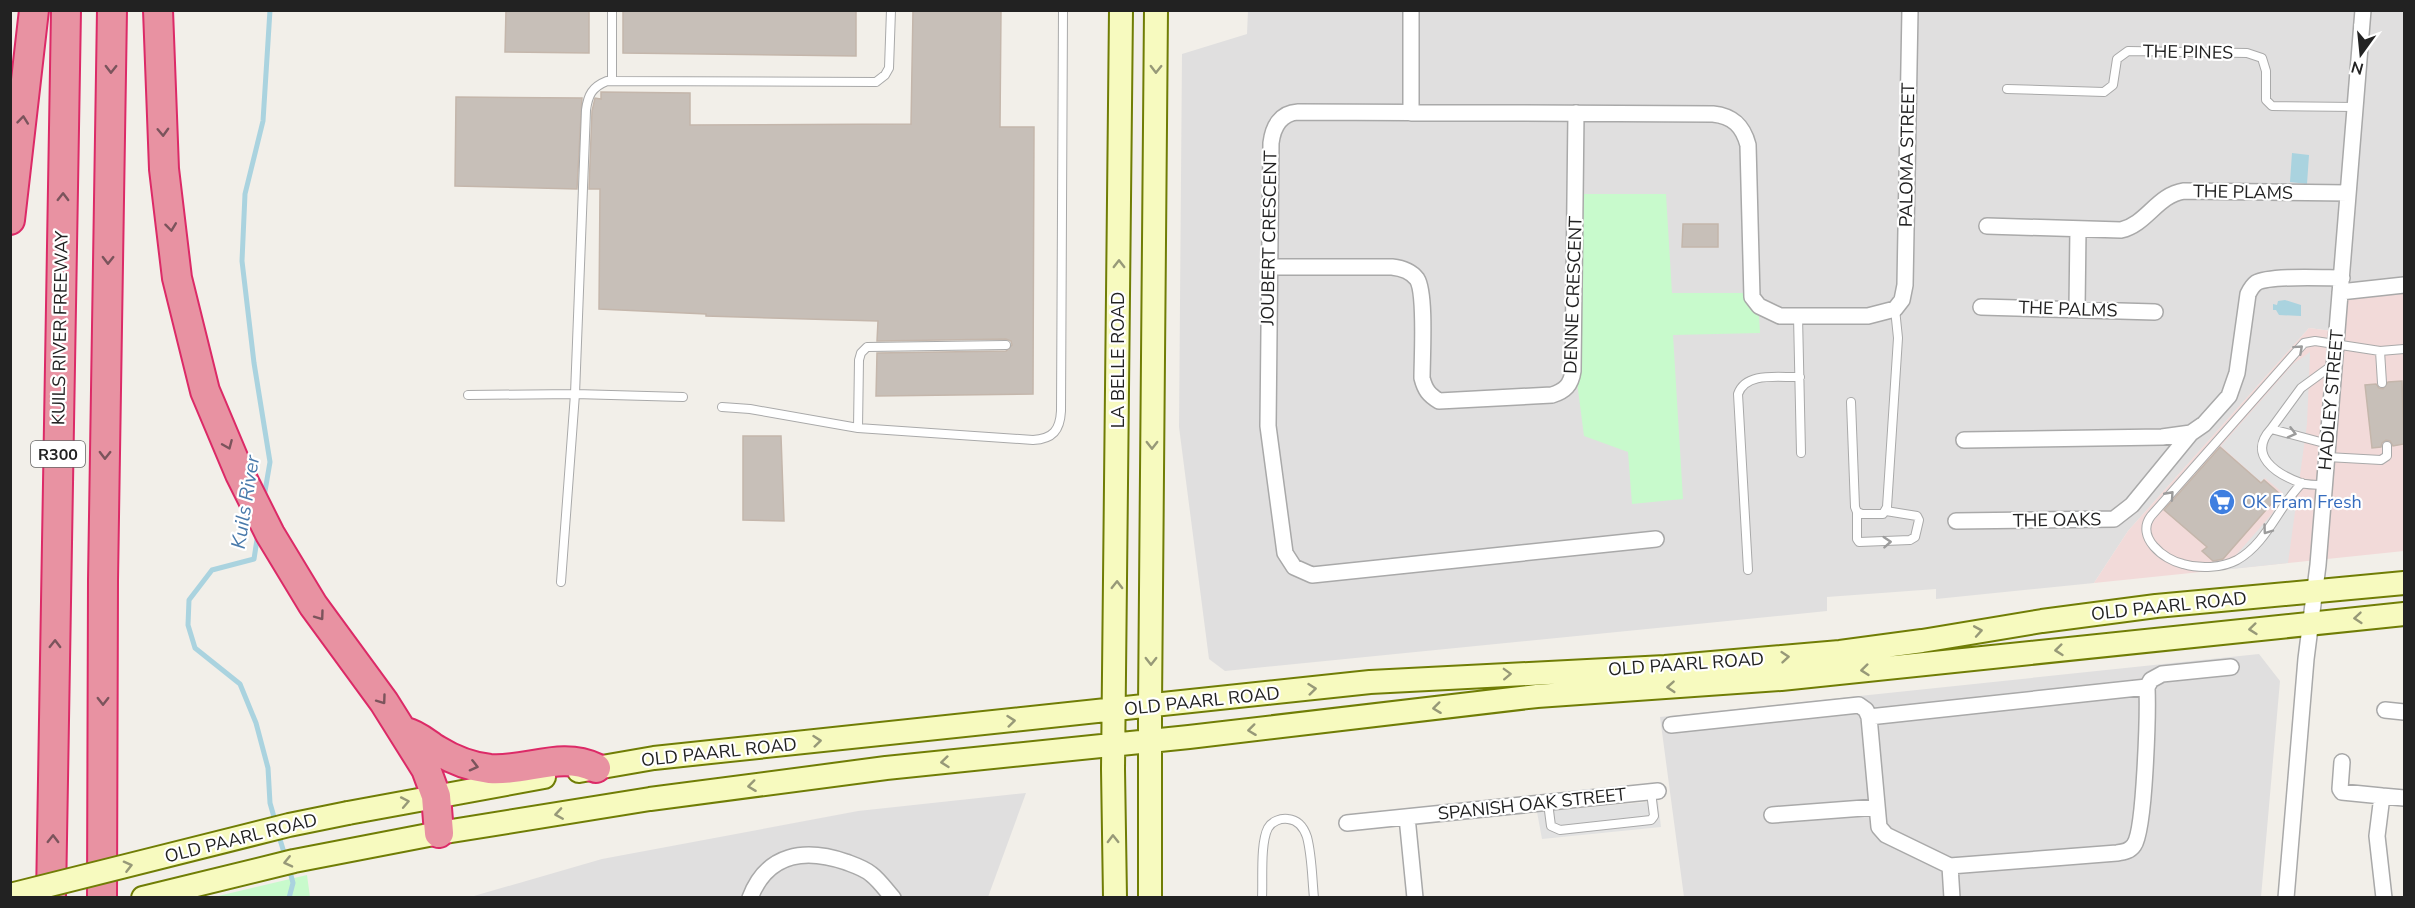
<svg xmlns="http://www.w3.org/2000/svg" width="2415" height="908" font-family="'Nunito Sans',sans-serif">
	<rect width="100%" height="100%" fill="#f2efe9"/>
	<path fill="#e0dfdf" d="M1248,10l1156,1v273l-72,47 -23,-3 -181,203 -34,52 -158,16v-10l-109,8v14l-602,60 -16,-12 -30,-232 3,-373 65,-20z
		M2259,654l21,27 -19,216h-577l-24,-180z
		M1026,793l-38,104 -521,1 135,-39 256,-48z"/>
	<path fill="#f2dad9" d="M2404,284v267l-310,32 34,-52 181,-203 23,3 5,-41z"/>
	<path fill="#c8facc" d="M1581,194h85l6,99h71l5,13 11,10 1,17 -87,2 10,164 -51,5 -4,-52 -44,-16 -7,-54z
		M307,875l3,22h-96z"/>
	<path fill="#e2e2e2" d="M2310,352l-3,72 -19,139 -65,7 49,-56 11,-21 -18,-15 -4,4 -40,-36 72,-82z
		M1658,801l3,26 -119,12 -5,-27z"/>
	<path fill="#aad3df" d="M2292,153l17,2 -2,29 -17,-2z
		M2285,300l16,5v11l-22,-1 -3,-5h-3v-6l4,1 1,-4z"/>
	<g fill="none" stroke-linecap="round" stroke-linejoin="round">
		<path stroke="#aad3df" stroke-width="5" d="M264,497l6,-35 -16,-99 -12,-102 3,-67 18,-73 7,-111
			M258,533l-4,26 -42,11 -23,30 -1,25 7,23 45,36 16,39 12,45 2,35 6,21
			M278,833l8,26
			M289,868l4,15 -4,15"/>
	</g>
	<path fill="#c7bfb8" stroke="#c4b6ab" stroke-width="1.5" d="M506,10h83v43l-84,-1z
		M623,10h233v46l-233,-3z
		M913,10h88l-1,117h34l-1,267 -157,2 1,-43 129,-2 6,-6 -1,-4 -5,-2 -129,2 1,-20 -172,-5v-2l-107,-5 1,-120h-11l3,-78 3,-13 6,1v-7l89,1v32l221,-1z
		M456,97l126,1 -5,91 -122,-3z
		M1683,224h35v23h-36z
		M2402,381l2,63 -11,2 -3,-5 -4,-1 -4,3 -1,4 -9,1 -7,-63 11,-1 3,4 4,1 5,-7z
		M743,436h38l3,85 -41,-1z
		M2220,447l41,36 3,-3 16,14 -57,65 -10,2 -11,-10 5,-4 -43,-37z"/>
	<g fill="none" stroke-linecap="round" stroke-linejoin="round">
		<g stroke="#a9a9a9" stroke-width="10">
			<path id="service" d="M612,10v71
				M2007,89l97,3 9,-7 4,-26 11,-8 119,2 15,5 4,13v29l6,6 84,1
				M1798,316l3,137
				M2380,351l24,-2
				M468,395l107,-1 108,3
				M1851,402l4,105 2,5 5,2h21l4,-7 11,-169 -3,-29
				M722,407l28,2 108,19 175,12c20,-1 27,-10 28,-29l2,-401
				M858,428l1,-68 2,-7 6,-6 139,-2
				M2271,429l30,-41 33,-24
				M2327,457l54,3 6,-4v-10
				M2302,483c-24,24 -35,60 -65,77 -15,8 -37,9 -54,4 -19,-4 -48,-27 -32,-48l153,-173 11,-2 65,10 2,32
				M2325,485c-8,0 -17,0 -24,-2 -25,-9 -54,-28 -30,-54l57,15
				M1857,512v27l2,3 51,-2 5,-3 4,-17 -2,-4 -31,-5
				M1748,570l-10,-176c8,-23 42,-16 62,-17
				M561,582l14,-188 11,-284c2,-15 6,-23 21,-29l269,1 9,-7 4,-7 2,-58
				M1548,803l3,23 9,4 91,-10 3,-4 -3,-24
				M1262,898c1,-18 -2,-55 6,-70 4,-7 13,-10 20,-9 10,1 16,9 19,18 5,19 5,41 7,61"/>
		</g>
		<g stroke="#a9a9a9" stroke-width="18">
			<path id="minor" d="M1411,10v103
				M1987,226l134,4c26,-6 36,-35 63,-39l164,2
				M1269,267h123c9,1 19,4 25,12 9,14 5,79 5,99 3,12 7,17 17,23l113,-6c13,-4 19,-10 21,-24l3,-258
				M2340,292l64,-7
				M1981,307l174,5
				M2077,309l1,-80
				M1964,440l198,-3 29,-4 13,-9 25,-28 8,-23 11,-79c2,-4 4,-8 8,-11 13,-8 68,-5 86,-5
				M1956,521l158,-2 18,-14 59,-72
				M1656,539l-344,36 -18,-8 -9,-14 -17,-127 3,-283c2,-16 9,-30 27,-31l415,2c20,2 30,12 35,31l4,152 7,9 21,10h88l27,-7 7,-9 3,-15 5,-275
				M2385,710l19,2
				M1869,717l10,110 7,8 64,31 167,-13c7,-1 13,-2 17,-8 11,-15 14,-133 13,-158
				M1671,725l188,-20 7,5 3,7 278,-30 4,-7 11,-6 69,-7
				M2342,762l-2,27 2,3 40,4 -5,40 7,62
				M2382,796l22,2
				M1772,815l105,-8
				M1407,817l8,81
				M1347,823l311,-32
				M1950,866l2,32
				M750,898c17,-45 55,-50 96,-36 8,3 18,6 25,12 8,6 15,16 22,24
				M2286,898l20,-239 12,-94 45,-555"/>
		</g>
		<g stroke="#707d05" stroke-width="26">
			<path id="secondary" d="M579,771l75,-13 716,-76 295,-15 175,-15 82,-11 120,-20 114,-15 248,-23
				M348,813l196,-36
				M143,898l151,-37 145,-28 211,-34 236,-31 303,-31 348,-41 244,-17 623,-65
				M1115,898l-2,-129 8,-759
				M1150,898v-192l6,-696"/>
		</g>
		<g stroke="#dc2a67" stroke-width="32">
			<path id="motorway" d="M158,10l6,159 13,109 28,113 35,83 30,60 43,71 71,97 42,67 10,27 3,37
				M10,220l24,-210
				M406,732c12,3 21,12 31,18 16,10 35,17 53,19 36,3 71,-18 106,-1
				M51,898l15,-888
				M102,898l1,-318 9,-570"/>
		</g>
		<use href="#service" stroke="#fff" stroke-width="8"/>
		<use href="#minor" stroke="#fff" stroke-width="15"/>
		<use href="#secondary" stroke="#f7fabf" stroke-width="22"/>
		<use href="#motorway" stroke="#e892a2" stroke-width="28"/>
		<g stroke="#707d05" stroke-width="26" stroke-linecap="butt">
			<path id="secondary-bridge" d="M10,895l279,-70 59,-12"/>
		</g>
		<use href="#secondary-bridge" stroke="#f7fabf" stroke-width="22"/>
	</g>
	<defs><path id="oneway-chevron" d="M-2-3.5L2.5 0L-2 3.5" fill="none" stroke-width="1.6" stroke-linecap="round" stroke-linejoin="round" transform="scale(1.5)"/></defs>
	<g stroke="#7b545c">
		<use href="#oneway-chevron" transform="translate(111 69) rotate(91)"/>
		<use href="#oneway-chevron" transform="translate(23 120) rotate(-84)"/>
		<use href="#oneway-chevron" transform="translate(163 132) rotate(88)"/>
		<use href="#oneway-chevron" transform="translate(63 197) rotate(-89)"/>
		<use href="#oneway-chevron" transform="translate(171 227) rotate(83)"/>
		<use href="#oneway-chevron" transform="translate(108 260) rotate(91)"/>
		<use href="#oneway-chevron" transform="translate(228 445) rotate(67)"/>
		<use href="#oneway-chevron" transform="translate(105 455) rotate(91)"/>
		<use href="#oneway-chevron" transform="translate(320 616) rotate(54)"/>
		<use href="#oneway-chevron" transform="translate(55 644) rotate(-89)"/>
		<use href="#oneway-chevron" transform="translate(382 700) rotate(54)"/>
		<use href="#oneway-chevron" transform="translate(103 701) rotate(90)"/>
		<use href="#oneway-chevron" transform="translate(474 766) rotate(14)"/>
		<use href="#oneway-chevron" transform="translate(53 839) rotate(-89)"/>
	</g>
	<g stroke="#979978">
		<use href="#oneway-chevron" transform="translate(1156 69) rotate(91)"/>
		<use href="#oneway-chevron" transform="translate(1119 264) rotate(-90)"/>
		<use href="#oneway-chevron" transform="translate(1152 445) rotate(90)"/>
		<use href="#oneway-chevron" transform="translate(1117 585) rotate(-89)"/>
		<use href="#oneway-chevron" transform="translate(2358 618) rotate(175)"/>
		<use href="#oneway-chevron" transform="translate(2253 629) rotate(174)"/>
		<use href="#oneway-chevron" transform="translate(1978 631) rotate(-10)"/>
		<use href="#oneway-chevron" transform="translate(2059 650) rotate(174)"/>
		<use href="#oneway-chevron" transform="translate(1785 657) rotate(-5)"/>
		<use href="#oneway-chevron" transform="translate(1151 661) rotate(90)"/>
		<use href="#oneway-chevron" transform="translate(1865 670) rotate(174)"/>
		<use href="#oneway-chevron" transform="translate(1507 674) rotate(-2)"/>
		<use href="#oneway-chevron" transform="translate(1671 687) rotate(176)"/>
		<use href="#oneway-chevron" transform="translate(1312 689) rotate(-6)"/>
		<use href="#oneway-chevron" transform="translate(1437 708) rotate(173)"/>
		<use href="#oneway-chevron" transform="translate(1011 721) rotate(-6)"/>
		<use href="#oneway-chevron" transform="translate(1252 730) rotate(173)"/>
		<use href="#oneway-chevron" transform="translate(817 741) rotate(-6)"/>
		<use href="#oneway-chevron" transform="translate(945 762) rotate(174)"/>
		<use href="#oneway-chevron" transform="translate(752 786) rotate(173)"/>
		<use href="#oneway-chevron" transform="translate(405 802) rotate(-11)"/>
		<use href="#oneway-chevron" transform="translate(559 814) rotate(171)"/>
		<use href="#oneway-chevron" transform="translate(1113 839) rotate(-91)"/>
		<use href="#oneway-chevron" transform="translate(288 862) rotate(167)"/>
		<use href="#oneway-chevron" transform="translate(128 866) rotate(-14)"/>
	</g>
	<g stroke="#9c9c9c">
		<use href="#oneway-chevron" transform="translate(2299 349) rotate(-42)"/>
		<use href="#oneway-chevron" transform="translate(2292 433) rotate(15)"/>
		<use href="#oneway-chevron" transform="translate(2170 495) rotate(-48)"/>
		<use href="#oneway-chevron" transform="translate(2267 530) rotate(126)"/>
		<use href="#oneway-chevron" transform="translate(1887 542) rotate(-4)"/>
	</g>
	<defs>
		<g id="supermarket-disc" transform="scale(1.35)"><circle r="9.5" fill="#3f7fe0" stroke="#fff"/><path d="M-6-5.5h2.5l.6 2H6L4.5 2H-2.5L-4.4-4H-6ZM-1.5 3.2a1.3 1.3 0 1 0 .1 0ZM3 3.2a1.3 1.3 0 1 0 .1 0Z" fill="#fff"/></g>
	</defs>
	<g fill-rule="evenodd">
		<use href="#supermarket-disc" x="2222" y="502"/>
	</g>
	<g text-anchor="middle" stroke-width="4.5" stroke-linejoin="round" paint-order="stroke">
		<rect fill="#fff" stroke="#646464" stroke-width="1.5" x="31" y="441" width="54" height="26" rx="4.5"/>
		<g font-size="16" font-weight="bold" fill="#222">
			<text x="58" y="460">R300</text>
		</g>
		<g font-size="18" fill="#222" stroke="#fff">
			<text transform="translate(2188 52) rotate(1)" y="6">THE PINES</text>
			<text transform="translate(1907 155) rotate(-89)" y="6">PALOMA STREET</text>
			<text transform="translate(2243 192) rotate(1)" y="6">THE PLAMS</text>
			<text transform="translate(1269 238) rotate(-89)" y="6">JOUBERT CRESCENT</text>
			<text transform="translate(1573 295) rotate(-88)" y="6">DENNE CRESCENT</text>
			<text transform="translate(2068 309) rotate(2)" y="6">THE PALMS</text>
			<text transform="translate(60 328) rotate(-89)" y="6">KUILS RIVER FREEWAY</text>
			<text transform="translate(1118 360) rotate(-90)" y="6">LA BELLE ROAD</text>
			<text transform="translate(2331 400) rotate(-85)" y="6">HADLEY STREET</text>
			<text transform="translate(2057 520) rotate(-1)" y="6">THE OAKS</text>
			<text transform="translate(2169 606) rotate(-6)" y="6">OLD PAARL ROAD</text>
			<text transform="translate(1686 664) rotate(-4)" y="6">OLD PAARL ROAD</text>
			<text transform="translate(1202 701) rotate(-6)" y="6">OLD PAARL ROAD</text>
			<text transform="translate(719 752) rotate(-6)" y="6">OLD PAARL ROAD</text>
			<text transform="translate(1532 804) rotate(-6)" y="6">SPANISH OAK STREET</text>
			<text transform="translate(241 838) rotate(-14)" y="6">OLD PAARL ROAD</text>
		</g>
		<g font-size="18" fill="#366cbe" stroke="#fff" text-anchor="start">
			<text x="2242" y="508">OK Fram Fresh</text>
		</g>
		<g font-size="20" font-style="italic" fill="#4a7aab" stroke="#fff">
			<text transform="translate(245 502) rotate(-81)" y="7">Kuils River</text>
		</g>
	</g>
	<rect width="2415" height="908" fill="none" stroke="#222222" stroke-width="24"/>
	<g transform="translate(2361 54) rotate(195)" stroke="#ffffff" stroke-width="4.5" paint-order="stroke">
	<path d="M0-4.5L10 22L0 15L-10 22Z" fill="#222222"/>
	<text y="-9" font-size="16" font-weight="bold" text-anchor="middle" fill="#222222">N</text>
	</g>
</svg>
